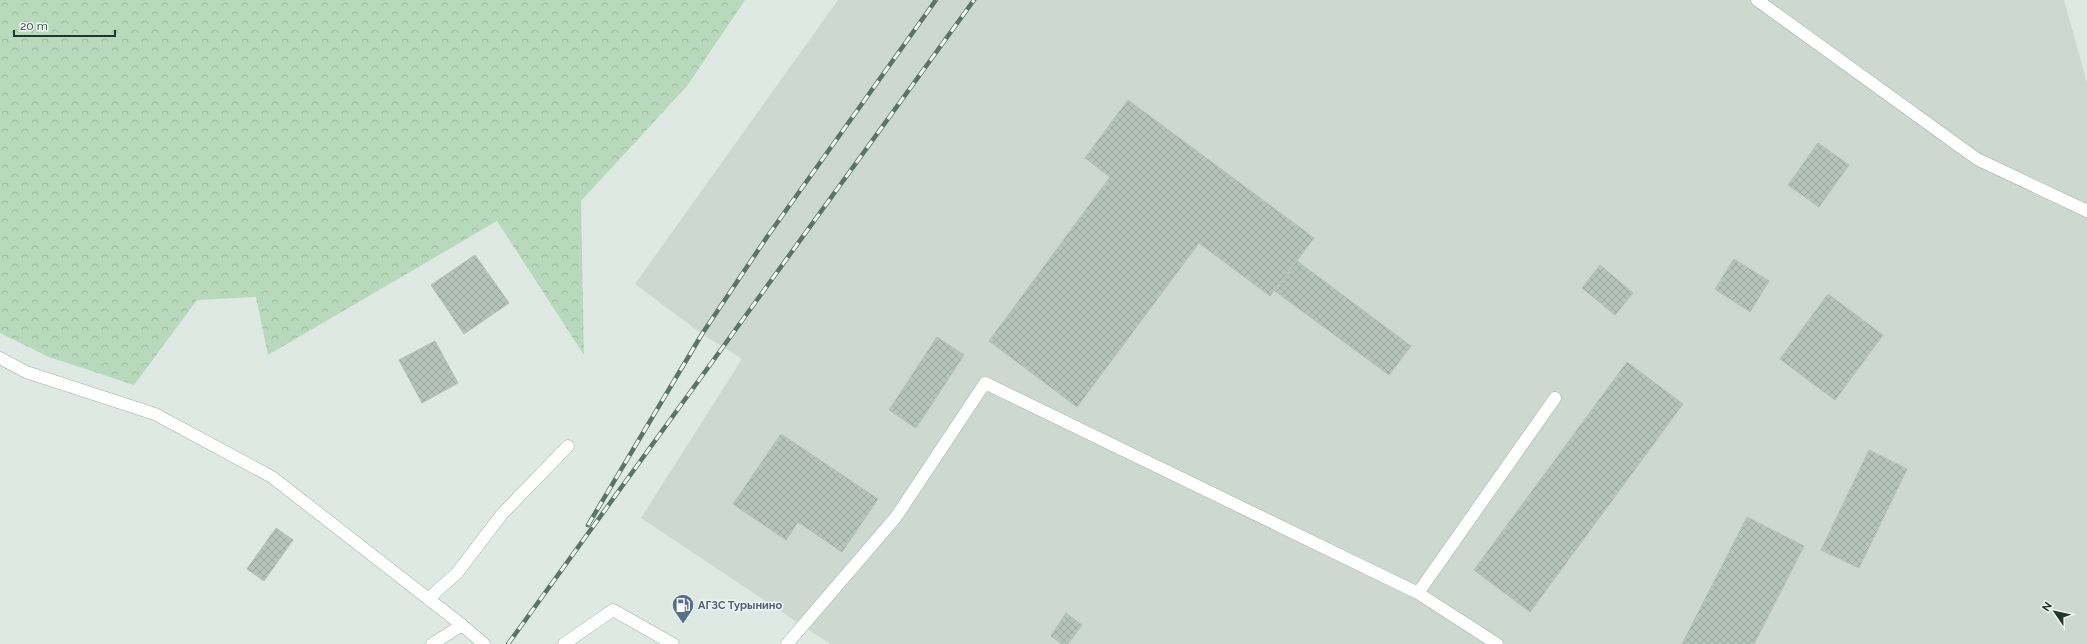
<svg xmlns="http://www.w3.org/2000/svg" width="2087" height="644" font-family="Raleway,sans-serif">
	<defs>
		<pattern id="forest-crowns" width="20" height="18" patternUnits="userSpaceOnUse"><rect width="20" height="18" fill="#b8d9bc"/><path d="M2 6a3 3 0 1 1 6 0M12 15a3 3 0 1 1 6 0" fill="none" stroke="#9ebba2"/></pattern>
		<pattern id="building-cross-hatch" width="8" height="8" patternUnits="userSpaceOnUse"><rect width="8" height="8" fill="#b4c3bb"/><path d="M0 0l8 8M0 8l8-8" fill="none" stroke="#9aa8a1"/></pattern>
	</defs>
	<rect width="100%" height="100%" fill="#dee9e3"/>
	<path fill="#cdd8d1" d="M838,0h1226l23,83v561h-1257l-189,-126 101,-159 -40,-25 -67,-50z"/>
	<path fill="url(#forest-crowns)" d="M0,0h745l-58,86 -106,115 3,154 -87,-134 -229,134 -12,-58 -59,3 -63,85 -85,-28 -49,-24z"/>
	<path fill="url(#building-cross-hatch)" stroke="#b1c2b9" d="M1128,100l186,138 -44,58 -71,-53 -122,164 -88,-66 121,-164 -25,-19z
		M1818,143l31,22 -30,42 -31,-22z
		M475,255l34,48 -45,31 -33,-49z
		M1734,259l35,22 -19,31 -35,-23z
		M1297,261l114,85 -22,29 -114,-84z
		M1600,265l33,28 -18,22 -33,-27z
		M1828,294l55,41 -48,65 -55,-41z
		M937,337l27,18 -48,73 -27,-18z
		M435,341l23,42 -36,20 -23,-43z
		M1627,362l56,42 -153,208 -56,-42z
		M781,434l97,65 -36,53 -44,-30 -12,18 -53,-36z
		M1869,450l38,19 -48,99 -38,-18z
		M1747,517l57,29 -50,98h-72z
		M276,528l17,12 -29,41 -17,-12z
		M1066,613l16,12 -14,19h-6l-11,-8z"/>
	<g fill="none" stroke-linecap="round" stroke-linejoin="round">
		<g stroke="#a2b0a9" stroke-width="13">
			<path id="minor" d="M1757,0l220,159 110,52
				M0,358l26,14 129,42 117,63 190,148
				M1418,593l79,51
				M428,599l29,-26 45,-59 66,-68
				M432,644l30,-19 22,19
				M564,644l49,-34 60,34
				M787,644l109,-127 89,-134 433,210 137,-195"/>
		</g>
		<use href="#minor" stroke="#fff" stroke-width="12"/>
		<g stroke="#5b7369" stroke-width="4.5">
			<path id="rail" d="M588,525l114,-191 65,-97 169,-237
				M508,644l466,-644"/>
		</g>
		<use href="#rail" stroke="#eef6f1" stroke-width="3" stroke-dasharray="9" stroke-linecap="butt"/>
	</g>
	<defs>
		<g id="fuel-pin" transform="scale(1.15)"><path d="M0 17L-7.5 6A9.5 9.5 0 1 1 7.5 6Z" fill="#5c6f8a" stroke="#eef6f1"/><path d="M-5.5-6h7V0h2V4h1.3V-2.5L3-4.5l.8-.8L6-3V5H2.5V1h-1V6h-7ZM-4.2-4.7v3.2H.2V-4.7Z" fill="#fff"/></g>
	</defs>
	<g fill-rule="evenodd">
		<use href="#fuel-pin" x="683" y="605"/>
	</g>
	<g text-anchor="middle" stroke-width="3" stroke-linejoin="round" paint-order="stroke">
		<g font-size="11" font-weight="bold" fill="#4e5e75" stroke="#eef6f1" text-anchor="start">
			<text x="698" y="609">АГЗС Турынино</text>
		</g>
	</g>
	<g transform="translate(2055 612) rotate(304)" stroke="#eef6f1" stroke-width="3" paint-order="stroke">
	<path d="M0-3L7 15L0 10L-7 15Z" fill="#21372e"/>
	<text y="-6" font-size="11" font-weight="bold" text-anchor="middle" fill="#21372e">N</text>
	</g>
	<path d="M14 30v6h101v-6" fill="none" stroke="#21372e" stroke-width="2"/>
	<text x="20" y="30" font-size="12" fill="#21372e" stroke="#eef6f1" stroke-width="3" paint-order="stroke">20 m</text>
</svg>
